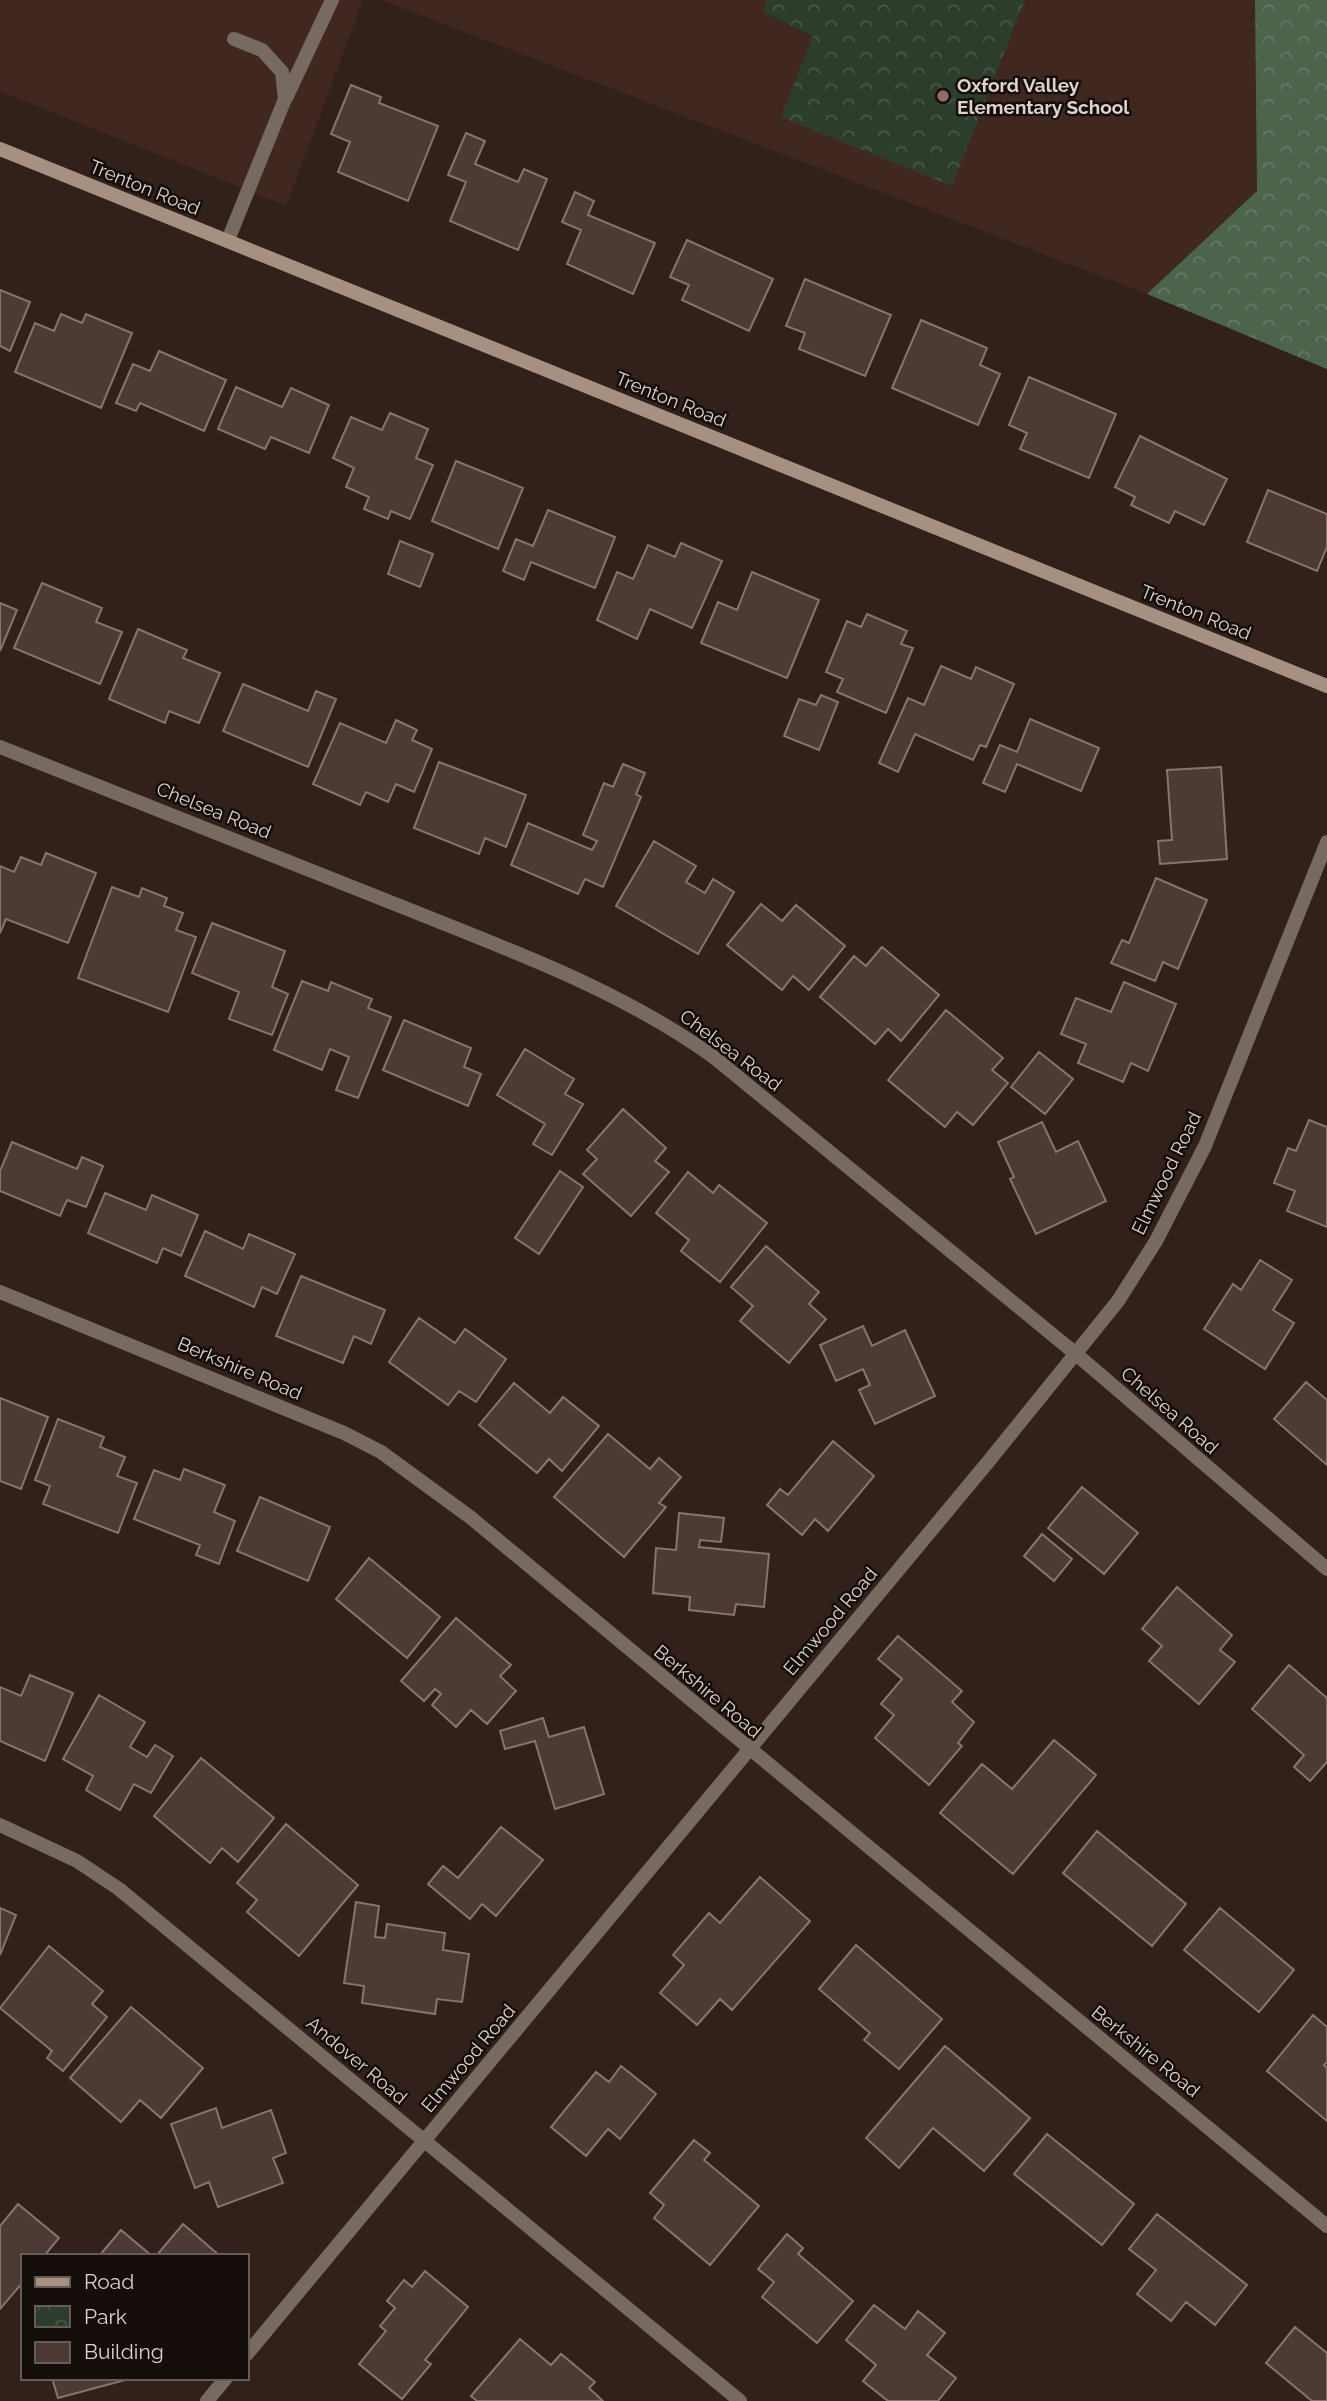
<svg xmlns="http://www.w3.org/2000/svg" width="1327" height="2401" font-family="Raleway,sans-serif">
	<defs>
		<pattern id="forest-crowns" width="20" height="18" patternUnits="userSpaceOnUse" patternTransform="scale(1.75)"><rect width="20" height="18" fill="#4d644c"/><path d="M2 6a3 3 0 1 1 6 0M12 15a3 3 0 1 1 6 0" fill="none" stroke="#667965"/></pattern>
		<pattern id="park-crowns" width="20" height="18" patternUnits="userSpaceOnUse" patternTransform="scale(1.75)"><rect width="20" height="18" fill="#2d3d2c"/><path d="M2 6a3 3 0 1 1 6 0M12 15a3 3 0 1 1 6 0" fill="none" stroke="#4b5849"/></pattern>
	</defs>
	<rect width="100%" height="100%" fill="#32211b"/>
	<path fill="#402820" d="M0,0h363l-77,206 -286,-115z
		M381,0h874l2,191 -110,103z"/>
	<path fill="url(#forest-crowns)" d="M1255,0h72v369l-180,-75 110,-103z"/>
	<path fill="url(#park-crowns)" d="M768,0h257l-73,186 -171,-69 32,-81 -50,-24z"/>
	<path fill="#4d3a34" stroke="#89746d" stroke-width="2" d="M351,85l30,12 -2,6 59,23 -30,75 -70,-29 12,-30 -19,-8z
		M466,133l19,8 -10,23 43,18 6,-13 23,10 -29,71 -68,-29 16,-39 -18,-7z
		M575,192l19,9 -6,14 67,28 -22,51 -66,-30 14,-34 -19,-8z
		M687,240l86,39 -24,52 -67,-31 7,-15 -19,-8z
		M805,279l86,36 -26,61 -66,-27 6,-16 -19,-7z
		M0,290l30,12 -20,49 -10,-5z
		M61,314l21,9 4,-9 46,19 -31,75 -86,-36 20,-49 19,8z
		M921,320l66,28 -7,17 20,9 -22,51 -86,-37z
		M159,351l67,29 -22,51 -64,-28 -4,8 -20,-8 17,-39 17,7z
		M1029,377l87,37 -27,64 -69,-29 7,-16 -18,-8z
		M236,387l46,20 9,-19 38,17 -20,48 -38,-16 -6,12 -47,-20z
		M390,413l38,16 -12,29 17,7 -23,54 -19,-8 -3,8 -24,-10 5,-12 -23,-10 8,-19 -21,-10 18,-41 31,13z
		M1140,436l87,43 -23,46 -29,-14 -6,12 -38,-18 4,-8 -20,-10z
		M456,461l67,27 -25,61 -66,-28z
		M1268,490l59,24v33l-10,24 -70,-29z
		M548,510l67,27 -20,51 -64,-26 -7,18 -21,-9 13,-32 17,7z
		M400,541l33,13 -13,33 -32,-13z
		M681,543l41,18 -30,67 -42,-19 -13,30 -40,-19 20,-48 16,7 15,-34 27,12z
		M752,572l67,28 -32,78 -86,-35 17,-41 19,8z
		M42,583l60,25 -6,14 26,10 -22,52 -86,-36z
		M0,603l17,7 -17,41z
		M867,614l40,17 -6,13 12,4 -27,65 -49,-21 6,-13 -17,-7 21,-51 14,6z
		M138,629l49,21 -4,8 37,15 -21,50 -30,-12 -4,12 -56,-24z
		M941,666l30,13 5,-12 38,17 -28,63 -6,-2 -7,15 -58,-26 -17,38 -19,-9 29,-65 16,7z
		M243,684l65,27 8,-20 20,8 -28,68 -85,-36z
		M821,695l17,7 -19,48 -35,-14 15,-37 17,6z
		M1030,719l69,29 -18,43 -64,-27 -12,28 -22,-9 17,-38 17,7z
		M396,720l21,10 -5,10 20,9 -18,43 -18,-8 -8,18 -22,-10 -6,13 -47,-21 27,-61 46,20z
		M439,762l87,33 -20,52 -21,-9 -6,16 -65,-26z
		M623,764l22,9 -9,21 5,3 -38,90 -18,-8 -7,15 -67,-29 17,-42 64,27 5,-9 -14,-6 21,-52 9,4z
		M1221,767l6,92 -67,5 -2,-23 14,-1 -5,-70z
		M654,841l42,25 -10,16 19,11 8,-14 21,13 -36,62 -82,-48z
		M46,853l50,20 -28,70 -62,-24 -6,14v-67l14,6 7,-15 20,8z
		M1156,878l51,22 -29,69 -15,-7 -8,19 -44,-18 11,-23 7,3z
		M112,887l27,10 3,-9 25,10 -3,8 19,7 -7,17 20,7 -28,75 -90,-34z
		M761,904l21,17 14,-16 49,41 -36,44 -16,-14 -11,14 -55,-45z
		M212,923l73,28 -13,36 16,7 -16,41 -43,-16 10,-27 -47,-19z
		M882,947l57,48 -38,46 -13,-12 -13,15 -55,-47 34,-41 12,10z
		M302,981l26,10 3,-9 41,17 -4,9 23,9 -33,81 -22,-8 13,-33 -19,-8 -8,21 -48,-20z
		M1124,982l52,22 -28,67 -17,-8 -8,19 -45,-19 8,-19 -25,-10 15,-36 35,14z
		M946,1010l57,48 -11,12 16,13 -35,42 -16,-13 -12,15 -57,-47z
		M404,1020l67,28 -7,19 17,7 -13,32 -85,-36z
		M525,1049l49,30 -9,15 18,10 -31,51 -19,-11 12,-20 -48,-29z
		M1039,1052l34,27 -28,35 -34,-27z
		M623,1109l43,39 -11,13 14,11 -38,44 -48,-42 14,-15 -10,-9z
		M1309,1120l18,7v100l-40,-16 8,-20 -21,-8 14,-35 8,3z
		M1042,1122l14,30 22,-11 28,60 -70,33 -26,-55 4,-2 -16,-35z
		M12,1142l65,27 5,-12 21,9 -17,41 -19,-7 -7,16 -60,-25v-20z
		M560,1171l23,16 -44,67 -24,-16z
		M688,1172l25,21 6,-8 48,38 -47,59 -39,-31 8,-11 -33,-27z
		M105,1193l41,17 6,-15 46,20 -17,41 -18,-8 -6,15 -69,-30z
		M205,1231l38,18 6,-15 46,20 -18,40 -15,-7 -8,20 -69,-31z
		M766,1246l53,46 -10,12 17,15 -37,44 -49,-42 13,-15 -22,-19z
		M1260,1260l32,20 -19,30 21,13 -29,46 -61,-40 29,-45 8,6z
		M301,1276l84,34 -14,34 -17,-8 -11,27 -67,-27z
		M419,1318l36,25 10,-14 41,30 -30,43 -17,-11 -11,14 -59,-43z
		M863,1326l9,20 33,-16 30,66 -60,28 -16,-34 11,-5 -7,-16 -27,12 -16,-36z
		M1306,1382l21,18v65l-53,-46z
		M514,1383l36,30 13,-16 36,29 -37,45 -13,-12 -12,14 -58,-48z
		M0,1398l48,19 -27,72 -21,-8z
		M58,1419l46,18 -4,10 25,10 -8,19 20,7 -19,50 -75,-29 7,-18 -15,-6z
		M608,1434l42,35 9,-11 22,19 -22,26 7,4 -42,50 -70,-60z
		M833,1441l41,35 -46,55 -13,-12 -13,16 -35,-30 13,-16 8,6z
		M184,1469l41,16 -11,27 21,9 -16,43 -23,-9 4,-10 -66,-26 20,-49 26,10z
		M1082,1487l56,46 -34,41 -56,-46z
		M260,1497l70,30 -22,54 -71,-30z
		M679,1513l45,5 -3,24 -21,-2 -1,7 70,7 -5,53 -28,-3 -2,11 -45,-5 1,-13 -37,-4 3,-45 20,2z
		M1042,1534l30,25 -18,22 -30,-25z
		M369,1558l71,59 -33,41 -71,-59z
		M1177,1587l55,48 -12,15 15,12 -36,42 -50,-43 13,-15 -20,-17z
		M456,1618l55,47 -11,11 16,15 -29,33 -16,-14 -15,17 -24,-22 9,-11 -6,-5 -11,12 -23,-20z
		M898,1636l64,55 -10,11 22,20 -16,21 4,3 -33,39 -54,-47 19,-23 -13,-11 21,-25 -24,-20z
		M1289,1665l38,33v64l-17,19 -16,-14 10,-12 -52,-46z
		M30,1675l43,18 -28,68 -45,-20v-54l21,9z
		M99,1695l46,27 -15,25 17,10 8,-12 18,11 -22,37 -17,-9 -14,26 -34,-20 7,-14 -30,-17z
		M543,1718l6,19 35,-10 20,67 -49,15 -20,-68 -30,8 -5,-18z
		M1054,1740l42,35 -83,99 -73,-61 42,-49 30,25z
		M201,1758l73,60 -36,44 -16,-14 -12,15 -56,-47z
		M286,1824l72,61 -59,71 -52,-44 10,-12 -20,-17z
		M501,1827l42,33 -47,56 -14,-12 -12,15 -42,-35 15,-18 15,12z
		M1097,1831l89,73 -34,42 -89,-73z
		M760,1877l50,44 -78,89 -12,-11 -23,26 -37,-32 24,-28 -11,-10 36,-42 11,10z
		M356,1902l23,4 -4,31 10,1 2,-14 58,9 -2,17 26,4 -7,48 -25,-3 -2,15 -73,-11 2,-17 -20,-3z
		M0,1908l16,7 -16,40z
		M1220,1908l74,62 -35,42 -75,-62z
		M856,1945l86,74 -43,50 -35,-29 6,-7 -51,-44z
		M49,1946l54,45 -11,13 15,13 -44,54 -16,-13 5,-7 -52,-43z
		M131,2007l72,61 -42,50 -21,-18 -19,22 -51,-44z
		M1313,2015l14,12v35l-3,3 3,3v53l-60,-50z
		M945,2046l85,72 -46,53 -51,-43 -34,40 -33,-30z
		M621,2066l35,28 -36,45 -12,-10 -22,27 -35,-29 45,-55 13,10z
		M216,2108l6,20 49,-18 15,43 -13,5 10,25 -65,24 -9,-25 -14,6 -24,-64z
		M1047,2134l87,70 -32,41 -88,-71z
		M694,2140l16,13 -6,7 55,46 -49,59 -56,-47 10,-13 -14,-12z
		M18,2204l41,34 -15,18h-21v26l-23,27v-83z
		M1157,2214l90,71 -32,40 -29,-23 -15,19 -34,-27 19,-24 -27,-21z
		M183,2224l37,32h-64z
		M121,2230l31,26h-53z
		M787,2234l16,14 -5,6 55,47 -36,42 -55,-46 12,-15 -16,-13z
		M425,2271l43,36 -43,53 6,4 -29,35 -43,-35 27,-33 -6,-5 15,-18 -8,-7 17,-21 8,7z
		M874,2305l31,24 13,-18 27,22 -18,22 29,23 -18,23h-50l-25,-20 13,-16 -30,-25z
		M1295,2327l32,26v48h-15l-46,-38z
		M520,2339l31,26 10,-11 34,28 -6,6 14,13h-126l-6,-5z
		M52,2378h76l1,1 -71,19z"/>
	<g fill="none" stroke-linecap="round" stroke-linejoin="round">
		<path stroke="#776a61" stroke-width="14" d="M286,98l46,-98
			M228,240l57,-141 -3,-27 -20,-22 -28,-11"/>
		<path stroke="#776a61" stroke-width="14" d="M0,747c135,53 270,107 405,161 107,43 216,82 310,150l361,296 251,215
			M0,1292l344,141 37,19 89,65 857,709
			M0,1825l77,36 42,28 621,512
			M247,2354l741,-892 130,-161 38,-60 49,-95 122,-304
			M207,2401l19,-23"/>
		<path stroke="#a59082" stroke-width="14" d="M0,149l1327,537"/>
	</g>
	<circle fill="#8d6e63" stroke="#140d0a" stroke-width="2.5" cx="943" cy="96" r="7"/>
	<g text-anchor="middle" stroke-width="5" stroke-linejoin="round" paint-order="stroke">
		<g font-size="19" font-weight="bold" fill="#ddd2ce" stroke="#140d0a" text-anchor="start">
			<text x="957" y="92">Oxford Valley<tspan x="957" dy="22">Elementary School</tspan></text>
		</g>
		<g font-size="19" fill="#ddd2ce" stroke="#140d0a">
			<text transform="translate(145 187) rotate(22)" y="7">Trenton Road</text>
			<text transform="translate(671 399) rotate(22)" y="7">Trenton Road</text>
			<text transform="translate(1196 612) rotate(22)" y="7">Trenton Road</text>
			<text transform="translate(214 810) rotate(22)" y="7">Chelsea Road</text>
			<text transform="translate(731 1050) rotate(37)" y="7">Chelsea Road</text>
			<text transform="translate(1166 1173) rotate(-64)" y="7">Elmwood Road</text>
			<text transform="translate(240 1368) rotate(23)" y="7">Berkshire Road</text>
			<text transform="translate(1170 1410) rotate(41)" y="7">Chelsea Road</text>
			<text transform="translate(830 1621) rotate(-50)" y="7">Elmwood Road</text>
			<text transform="translate(708 1691) rotate(40)" y="7">Berkshire Road</text>
			<text transform="translate(1146 2051) rotate(39)" y="7">Berkshire Road</text>
			<text transform="translate(468 2058) rotate(-50)" y="7">Elmwood Road</text>
			<text transform="translate(357 2060) rotate(40)" y="7">Andover Road</text>
		</g>
	</g>
	<rect x="21" y="2254" width="228" height="126" fill="#140d0a" stroke="#645c58" stroke-width="2"/>
	<rect x="35" y="2277" width="35" height="10" fill="#a59082" stroke="#645c58" stroke-width="2"/>
	<text x="84" y="2289" font-size="21" fill="#ddd2ce">Road</text>
	<rect x="35" y="2306" width="35" height="21" fill="url(#park-crowns)" stroke="#645c58" stroke-width="2"/>
	<text x="84" y="2324" font-size="21" fill="#ddd2ce">Park</text>
	<rect x="35" y="2342" width="35" height="21" fill="#4d3a34" stroke="#645c58" stroke-width="2"/>
	<text x="84" y="2359" font-size="21" fill="#ddd2ce">Building</text>
</svg>
